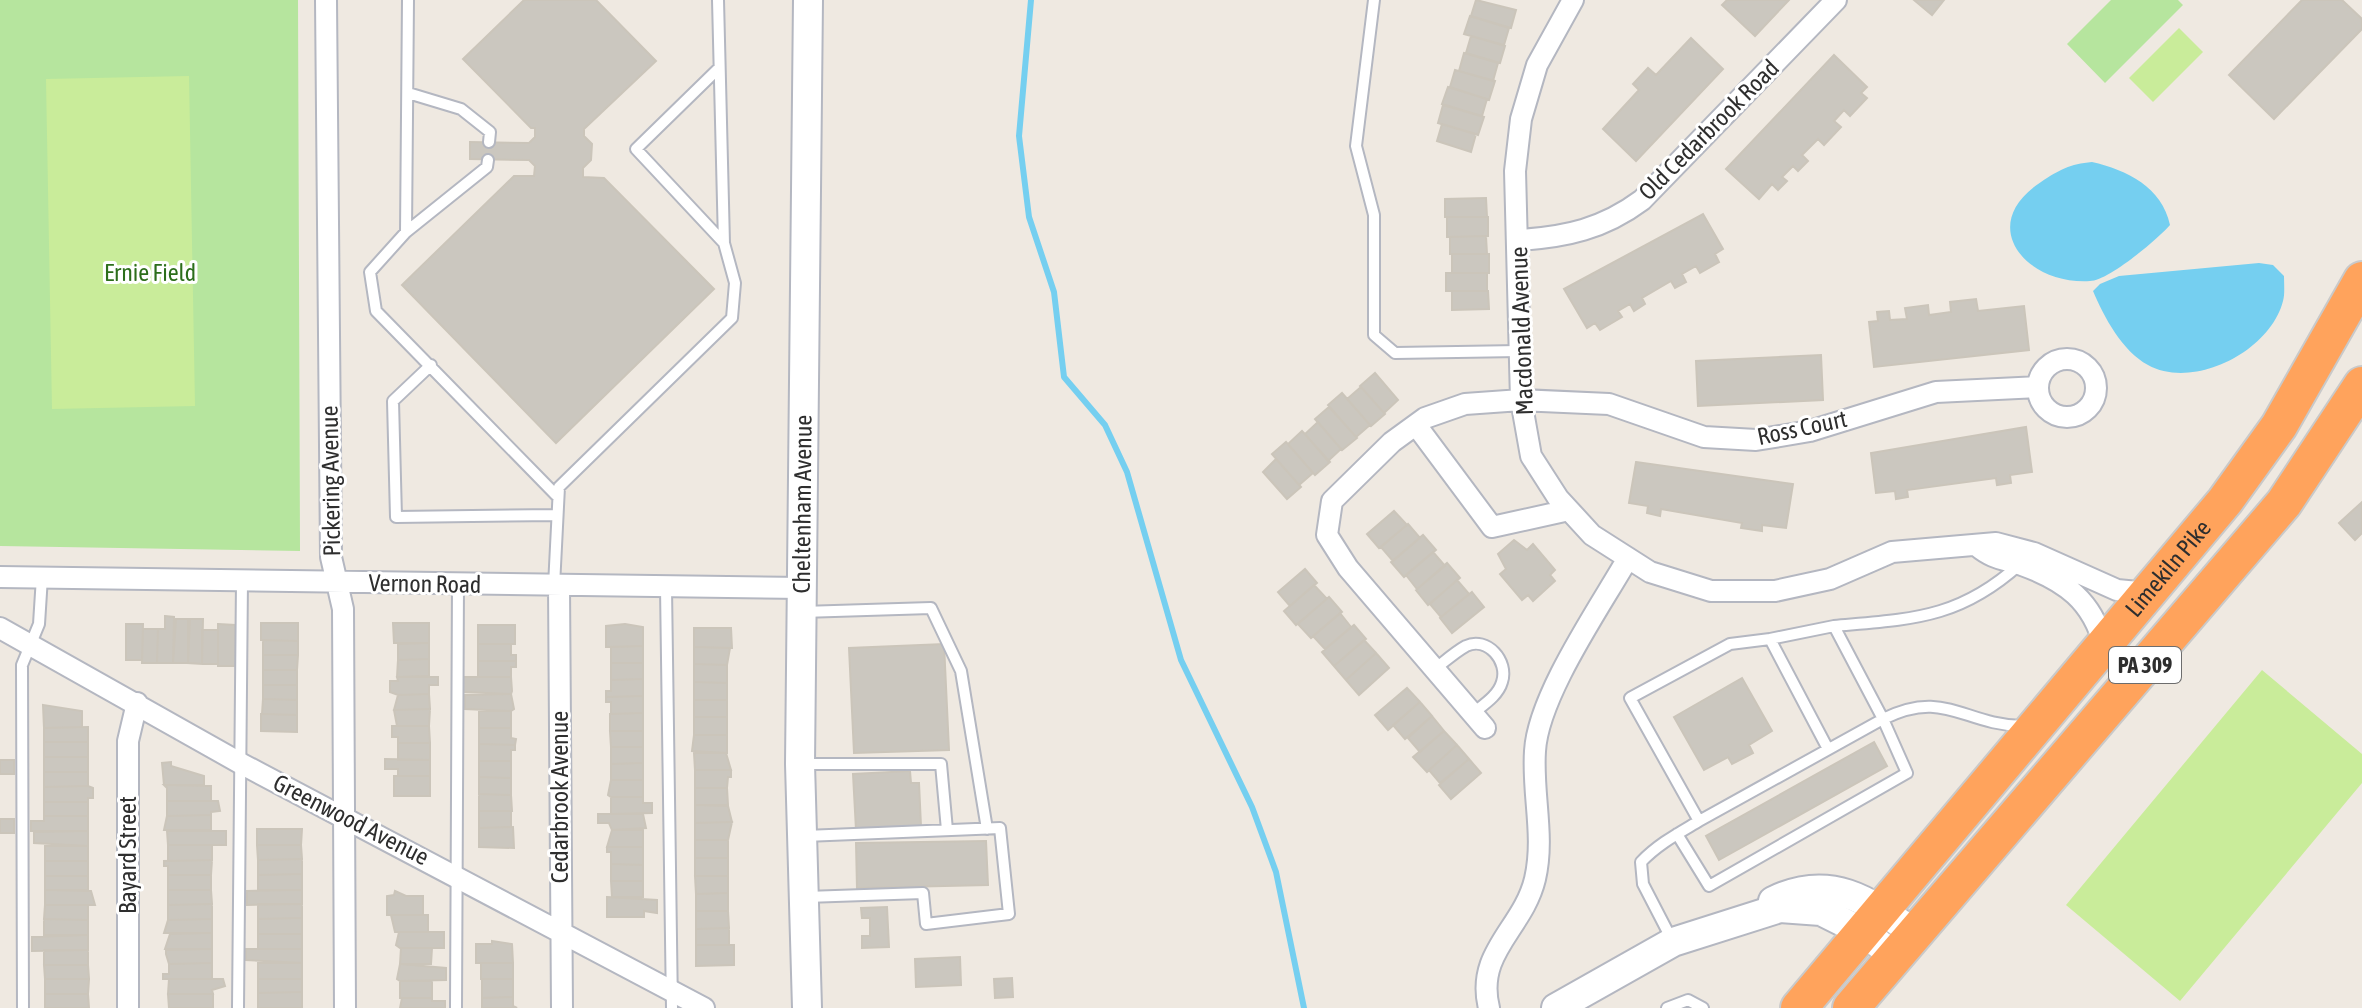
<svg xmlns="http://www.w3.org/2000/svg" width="2362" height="1008" font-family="'Asap Condensed',sans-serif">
	<rect width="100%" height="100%" fill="#efe9e1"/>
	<path fill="#b6e59e" d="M0,0h298l2,551 -300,-5z
		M2111,0h67l5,5 -78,78 -38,-39z"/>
	<path fill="#c9ec9a" d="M2179,28l24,24 -50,50 -24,-24z
		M189,76l6,330 -143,3 -6,-330z
		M2262,670l100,84v29l-182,218 -114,-96z"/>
	<path fill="#75cff0" d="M2092,162c35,8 70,25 78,63 -12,14 -62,56 -80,56 -64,4 -115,-56 -49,-99 18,-12 29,-18 51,-20z
		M2259,263l14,2 11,11c0,8 1,18 -1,25 -13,51 -90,89 -135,64 -26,-14 -44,-48 -55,-74l7,-7 19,-8z"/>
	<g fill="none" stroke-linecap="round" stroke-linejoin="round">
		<path stroke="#75cff0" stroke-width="6" d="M1031,0l-12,136 10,81 25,75 10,85 41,48 22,47 54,188 71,147 24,65 28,136"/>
	</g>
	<path fill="#cbc7bf" stroke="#cbc5ba" stroke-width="2" d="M524,0h72l60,61 -72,68v7l8,8 -1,16 -8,8v9l21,1 110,111 -158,154 -154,-158 112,-109h20l1,-10 -6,-6 -59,-1v-17l59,1 6,-6v-9h-4l-68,-69z
		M1476,0l40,10 -5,18 -40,-12z
		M1727,0h62l-34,36 -33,-31z
		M1914,0h30l-12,15z
		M2302,0h40l20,19v10l-88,90 -45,-44z
		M1470,16l39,12 -5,17 -40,-11z
		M1471,36l34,10 -5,17 -34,-10z
		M1691,38l32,31 -87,92 -33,-32 36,-39 -6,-6 15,-16 8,7z
		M1464,53l34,10 -5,18 -34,-10z
		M1834,55l33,32 -6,6 6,5 -17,18 -6,-6 -10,11 7,6 -17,18 -6,-6 -16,16 6,6 -10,10 -5,-5 -11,11 5,4 -9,9 -6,-6 -13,15 -33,-30z
		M1455,70l40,11 -6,19 -39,-13z
		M1448,87l39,12 -5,17 -40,-12z
		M1443,105l41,12 -6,18 -40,-12z
		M1442,124l34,10 -5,18 -34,-11z
		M1486,198l1,19h-42v-18z
		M1703,214l20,35 -8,5 4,8 -19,11 -4,-7 -14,8 4,8 -11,6 -4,-7 -29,17 3,6 -11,7 -4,-7 -12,7 4,6 -22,13 -5,-7 -8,5 -23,-39z
		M1447,217h41v19l-41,1z
		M1486,236l1,18h-37v-17z
		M1452,254h37v19h-37z
		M1446,273h41v18h-41z
		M1452,291h36l1,18 -37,1z
		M1976,299l2,12 46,-5 5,44 -155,17 -5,-45 9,-1 -1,-9 12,-1 1,9 17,-1 -2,-11 23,-3 1,10 22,-3 -1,-10z
		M1821,355l2,45 -125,6 -2,-45z
		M1375,373l23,27 -14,13 -24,-27z
		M1361,387l24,27 -14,12 -24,-27z
		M1342,393l28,32 -14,12 -28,-32z
		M1329,407l28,31 -15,12 -27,-31z
		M1318,422l23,27 -13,12 -23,-27z
		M2026,427l6,45 -22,3 1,8 -14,2 -1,-7 -89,12 1,7 -12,2 -1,-8 -19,2 -5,-40z
		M1302,431l28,31 -15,13 -27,-31z
		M1286,442l27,31 -14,12 -27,-31z
		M1276,459l25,28 -14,12 -24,-27z
		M1636,462l157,22 -7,44 -24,-3v6l-21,-3 1,-5 -81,-14 -1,7 -13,-3 1,-7 -19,-3z
		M2362,502v31l-7,7 -16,-17z
		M1394,511l13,14 -28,23 -12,-14z
		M1408,524l12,14 -27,23 -12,-14z
		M1423,535l13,15 -32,27 -13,-15z
		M1514,540l13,10 6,-6 22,26 -5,5 5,6 -22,20 -5,-6 -6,5 -22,-26 6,-5 -8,-15z
		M1433,552l12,14 -28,23 -11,-14z
		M1447,563l13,15 -32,27 -12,-15z
		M1305,569l12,14 -27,23 -12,-14z
		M1457,580l12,14 -28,23 -11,-13z
		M1314,585l13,14 -31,26 -12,-14z
		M1472,592l12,15 -32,26 -12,-15z
		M1329,597l13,15 -31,26 -13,-14z
		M1340,613l11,14 -26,22 -12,-13z
		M165,616l9,1 -1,46h-16l1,-34h7z
		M176,619h12v44h-15z
		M190,619h13l-1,45 -14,-1z
		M261,623h37v18l-37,-1z
		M393,623h36v20h-35z
		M126,624h17l-1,36h-16z
		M218,624l17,1v41h-17z
		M625,624l18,3v19l-37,1v-21z
		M478,625h37v19h-37z
		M1354,625l12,14 -32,27 -12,-14z
		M694,628h37l1,20 -38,-1z
		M143,629h15l-1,34h-15z
		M202,630h16v34h-16z
		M263,640l35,1v14h-35z
		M1364,640l12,13 -30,27 -12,-14z
		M429,643v16l-31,1v-16z
		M478,644h33v11h5v6h-38z
		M944,644l5,106 -95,3 -5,-105z
		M643,646v17h-32v-16z
		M694,647l36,1 -3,17 -33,-1z
		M1376,653l13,15 -30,27 -13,-15z
		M263,655h35l-1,15h-34z
		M429,659v17l-32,1 1,-17z
		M478,661h38v6h-5v10h-33z
		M611,663h32v16l-32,1z
		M694,664l33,1v18l-33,-1z
		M263,670h34v15h-34z
		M397,677h41v8h-9v9l-31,1 -8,-3v-11h8z
		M463,677h48l1,14 -1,3 -48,-2z
		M1742,678l30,53 -23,14 4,8 -21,11 -4,-7 -24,13 -30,-53z
		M643,679v17l-37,1v-6h5v-11z
		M694,682l33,1v17h-33z
		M263,685h34v15l-34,-1z
		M1407,688l13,14 -32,28 -13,-15z
		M429,694l1,15 -36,1 4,-15z
		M511,694l3,15 -3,2 -46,-2v-14z
		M643,696v17l-32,1v-12h-5v-5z
		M263,699l34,1v15l-35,-1z
		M694,700h33v17h-33z
		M1420,702l12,14 -27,23 -12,-14z
		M43,705l39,6v16l-38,1z
		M430,709l-1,17h-32l-3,-16z
		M479,711h32v17h-32z
		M643,713v18h-33v-17z
		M261,714l36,1v17l-36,-1z
		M1432,716l12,15 -24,21 -12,-14z
		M694,717h33v18h-33z
		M392,726h37l1,17h-32v-6h-6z
		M88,727v15h-44v-14z
		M479,728h32v10l5,1 -1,6 -36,-1z
		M610,731h33v16h-32z
		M1444,731l13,14 -30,27 -14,-15z
		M694,735h33v18l-35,-2z
		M44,742h44v15h-44z
		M1874,742l13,24 -168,94 -13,-24z
		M398,743h32v17h-32z
		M479,744l36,1v5h-4v11h-32z
		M1457,745l12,14 -29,24 -11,-13z
		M611,747h32v16l-32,1z
		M694,753h32l5,17h-36z
		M44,757h44v15h-44z
		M385,759l45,1v16h-32v-7h-13z
		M1469,759l12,14 -30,26 -12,-14z
		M0,760h14v14h-14z
		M479,761h32v17l-32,-1z
		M171,762v4l33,10v9h-40l-2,-22z
		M643,763v17h-32v-16z
		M695,770h36v7h-3l-1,11h-32z
		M910,771l1,12h8l2,43 -65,4 -3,-56z
		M44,772h44v14l-44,1z
		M394,776h36v20h-36z
		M479,777l32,1v17l-32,-1z
		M611,780h32v17h-32l-3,-2z
		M164,785l47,1v15h-44v-13z
		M44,787l44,-1 5,2v10h-5v4h-44z
		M695,788h32l1,17h-33z
		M479,794l32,1 1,16h-33z
		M611,797h32v6h9v10l-41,1z
		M167,801h51l2,10 -9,1v3l-44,1z
		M44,802h44v14h-44z
		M695,805l33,1 4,16 -37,1z
		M479,811h32v16l-32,1z
		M598,814h45l3,14 -34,2 -3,-7h-11z
		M211,815v15h-47l3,-14z
		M44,816h44v15h-57v-10h13z
		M0,819h14v14h-14z
		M732,822l-4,18h-33v-17z
		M513,827l1,21 -35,-1v-19z
		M257,829h45l-1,16h-44z
		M612,830h31v17h-36z
		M88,831v15l-54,-3v-11z
		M167,831h59v14h-58z
		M695,840h33v18h-33z
		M986,841l2,44 -131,3 -1,-45z
		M168,845h44v15l-44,1z
		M257,845h44l1,14 -44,1z
		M45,846h43v15h-43z
		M607,847h36v18l-32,-1v-12h-4z
		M695,858h33v18h-33z
		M302,859v15l-44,1v-15z
		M212,860l-1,15h-43v-9h-4v-5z
		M45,861h43v15h-43z
		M611,864l32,1v16h-32z
		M302,874v16h-44v-15z
		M168,875h43v15h-43z
		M45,876h43v14h-43z
		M695,876h33v17l-32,1z
		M611,881h32v16h-31z
		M45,890l46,1 4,14h-50z
		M168,890h43l1,14 -44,1z
		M302,890v14l-55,1v-14z
		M395,891l11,5h17v19h-36v-19l7,-1z
		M728,893v18h-32v-17z
		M607,897l50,3v13l-13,-2v6h-37z
		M212,904v15l-44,1v-15z
		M258,904h44v14l-44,1z
		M45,905h43v15l-44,-1z
		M887,907l2,40 -27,1v-12h8v-18h-8l-1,-10z
		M696,911h32l1,17 -33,1z
		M391,915h37v17h-33z
		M302,918v16h-44v-15z
		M44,919l44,1v15h-44z
		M212,919v14h-48l4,-13z
		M729,928v17h-33v-16z
		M399,932h45v16h-44l-4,-3z
		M212,933v16h-47l5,-15z
		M258,934h44v15h-44z
		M88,935v15l-56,1v-14z
		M492,941l20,3 1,19h-37v-19h16z
		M696,945h38v20l-38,1z
		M401,948h31l-1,16h-31z
		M212,949v14l-43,1 -3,-10v-4z
		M246,949h56v14l-56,-3z
		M44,950h44v15h-44z
		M960,957l1,28 -45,2 -1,-28z
		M212,963v16h-49v-5h6v-10z
		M258,963h44v16h-44z
		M481,963h32v16h-32z
		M400,964l46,4v12l-46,1 -3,-2z
		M44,965h44l1,14h-44z
		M1012,978l1,19 -18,1 -1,-19z
		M45,979h44l-1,15h-43z
		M169,979h54l2,7 -13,4 1,4h-45z
		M258,979h44v13l-44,1z
		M482,979h31v18l-31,1z
		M400,981h32v17h-32z
		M302,992v16h-44v-15z
		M45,994h43l1,14h-44z
		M168,994h45v14h-44z
		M513,997v9l4,2h-35v-10z
		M402,998h30v3h13v7h-45z"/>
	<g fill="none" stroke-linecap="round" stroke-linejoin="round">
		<g stroke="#b4b7c1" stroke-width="14">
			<path id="lane" d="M1374,0l-18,146 18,69v120l21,18 124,-2
				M719,68l-83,81 88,94
				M408,93l53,16 29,23 -1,10
				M488,160l-1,7 -81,65 -36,40 6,39 180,184
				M406,232l2,-232
				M431,365l-38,36 3,116 161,-2
				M554,586l5,-99 173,-169 3,-35 -11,-40 -6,-243
				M666,588l6,420
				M802,612l129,-4 30,63 26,158
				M1834,626c78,-7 125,-7 186,-62
				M1435,669c9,-7 20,-17 31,-23 21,-10 43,15 36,36 -4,14 -19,23 -30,32
				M1828,749l-58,-110 64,-13 49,93c62,-31 80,6 140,7
				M802,764h139l6,66
				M1699,821l-69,-123 100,-54 40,-5
				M805,836l195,-8 9,86 -83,10 -3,-31 -117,4
				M1672,940l-29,-56 -2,-22c17,-18 38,-29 58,-41l184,-102 24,54 -198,113 -32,-52
				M23,1008l-1,-343 17,-41 3,-47
				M238,1008l4,-427
				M456,1008l2,-424
				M1667,1008l21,-8 15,8"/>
		</g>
		<g stroke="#b4b7c1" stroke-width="24">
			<path id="street" d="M326,0l5,557 12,52 2,399
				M1573,0l-36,65 -16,54 -6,52 6,229 10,56 27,42 34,37 58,37 61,19h64l55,-12 62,-27 104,-9 38,10 83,37 32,3
				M1519,240c47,-3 84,-11 123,-40l194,-200
				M2038 388a29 29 0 1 1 58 0a29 29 0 1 1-58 0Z
				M1416,425l76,102 77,-17
				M1977,546c15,13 27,13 45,19 44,16 70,36 82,80
				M0,577l803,11
				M559,586l3,422
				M0,628l240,135 464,245
				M1485,728l-137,-160 -21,-33 5,-34 60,-59 33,-24 40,-14 56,-4 88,4 95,33 52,3 54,-9 126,-39 101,-5
				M128,1008v-267l9,-38
				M1489,1008c-14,-56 34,-79 46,-129 10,-43 -3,-85 0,-128 3,-55 65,-144 93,-193"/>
		</g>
		<g stroke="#b4b7c1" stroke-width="32">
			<g id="secondary">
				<path d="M1773,901c57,-28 95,-1 141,32"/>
				<path id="s1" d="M807,1008l-7,-244 8,-764"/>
				<path d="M1556,1008l117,-66 107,-34 41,3 42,21 32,24"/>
			</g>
		</g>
		<g stroke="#c9c9c9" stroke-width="40">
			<g id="highway">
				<path id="s2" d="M1799,1008l426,-507 54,-75 83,-146"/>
				<path d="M1851,1008l433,-505 78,-118"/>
			</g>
		</g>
		<use href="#lane" stroke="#fff" stroke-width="10"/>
		<use href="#street" stroke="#fff" stroke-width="20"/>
		<use href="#secondary" stroke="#fff" stroke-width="28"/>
		<use href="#highway" stroke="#ffa35c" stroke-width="36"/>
	</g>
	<g text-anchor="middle" stroke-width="6" stroke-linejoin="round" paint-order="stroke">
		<rect fill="#fff" stroke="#6d6d6d" stroke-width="2" x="2109" y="647" width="72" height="36" rx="6"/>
		<g font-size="22" font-weight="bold" fill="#2e2e2e">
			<text x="2145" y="673">PA 309</text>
		</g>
		<g font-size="24" fill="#2e2e2e" stroke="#fff">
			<text transform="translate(1709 130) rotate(-45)" y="8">Old Cedarbrook Road</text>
			<text transform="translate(1522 331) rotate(-92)" y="8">Macdonald Avenue</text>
			<text transform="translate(1802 428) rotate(-12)" y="8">Ross Court</text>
			<text transform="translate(331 481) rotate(-91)" y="8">Pickering Avenue</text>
			<text dy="8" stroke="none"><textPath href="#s1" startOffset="504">Cheltenham Avenue</textPath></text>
			<text dy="8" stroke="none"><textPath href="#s2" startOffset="574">Limekiln Pike</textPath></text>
			<text transform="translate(425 584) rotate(1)" y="8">Vernon Road</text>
			<text transform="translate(560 797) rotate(-90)" y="8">Cedarbrook Avenue</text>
			<text transform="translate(351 820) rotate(27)" y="8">Greenwood Avenue</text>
			<text transform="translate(128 855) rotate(-90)" y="8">Bayard Street</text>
		</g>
		<g font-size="24" fill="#2c6e1b" stroke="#fff">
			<text x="150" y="281">Ernie Field</text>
		</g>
	</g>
</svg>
